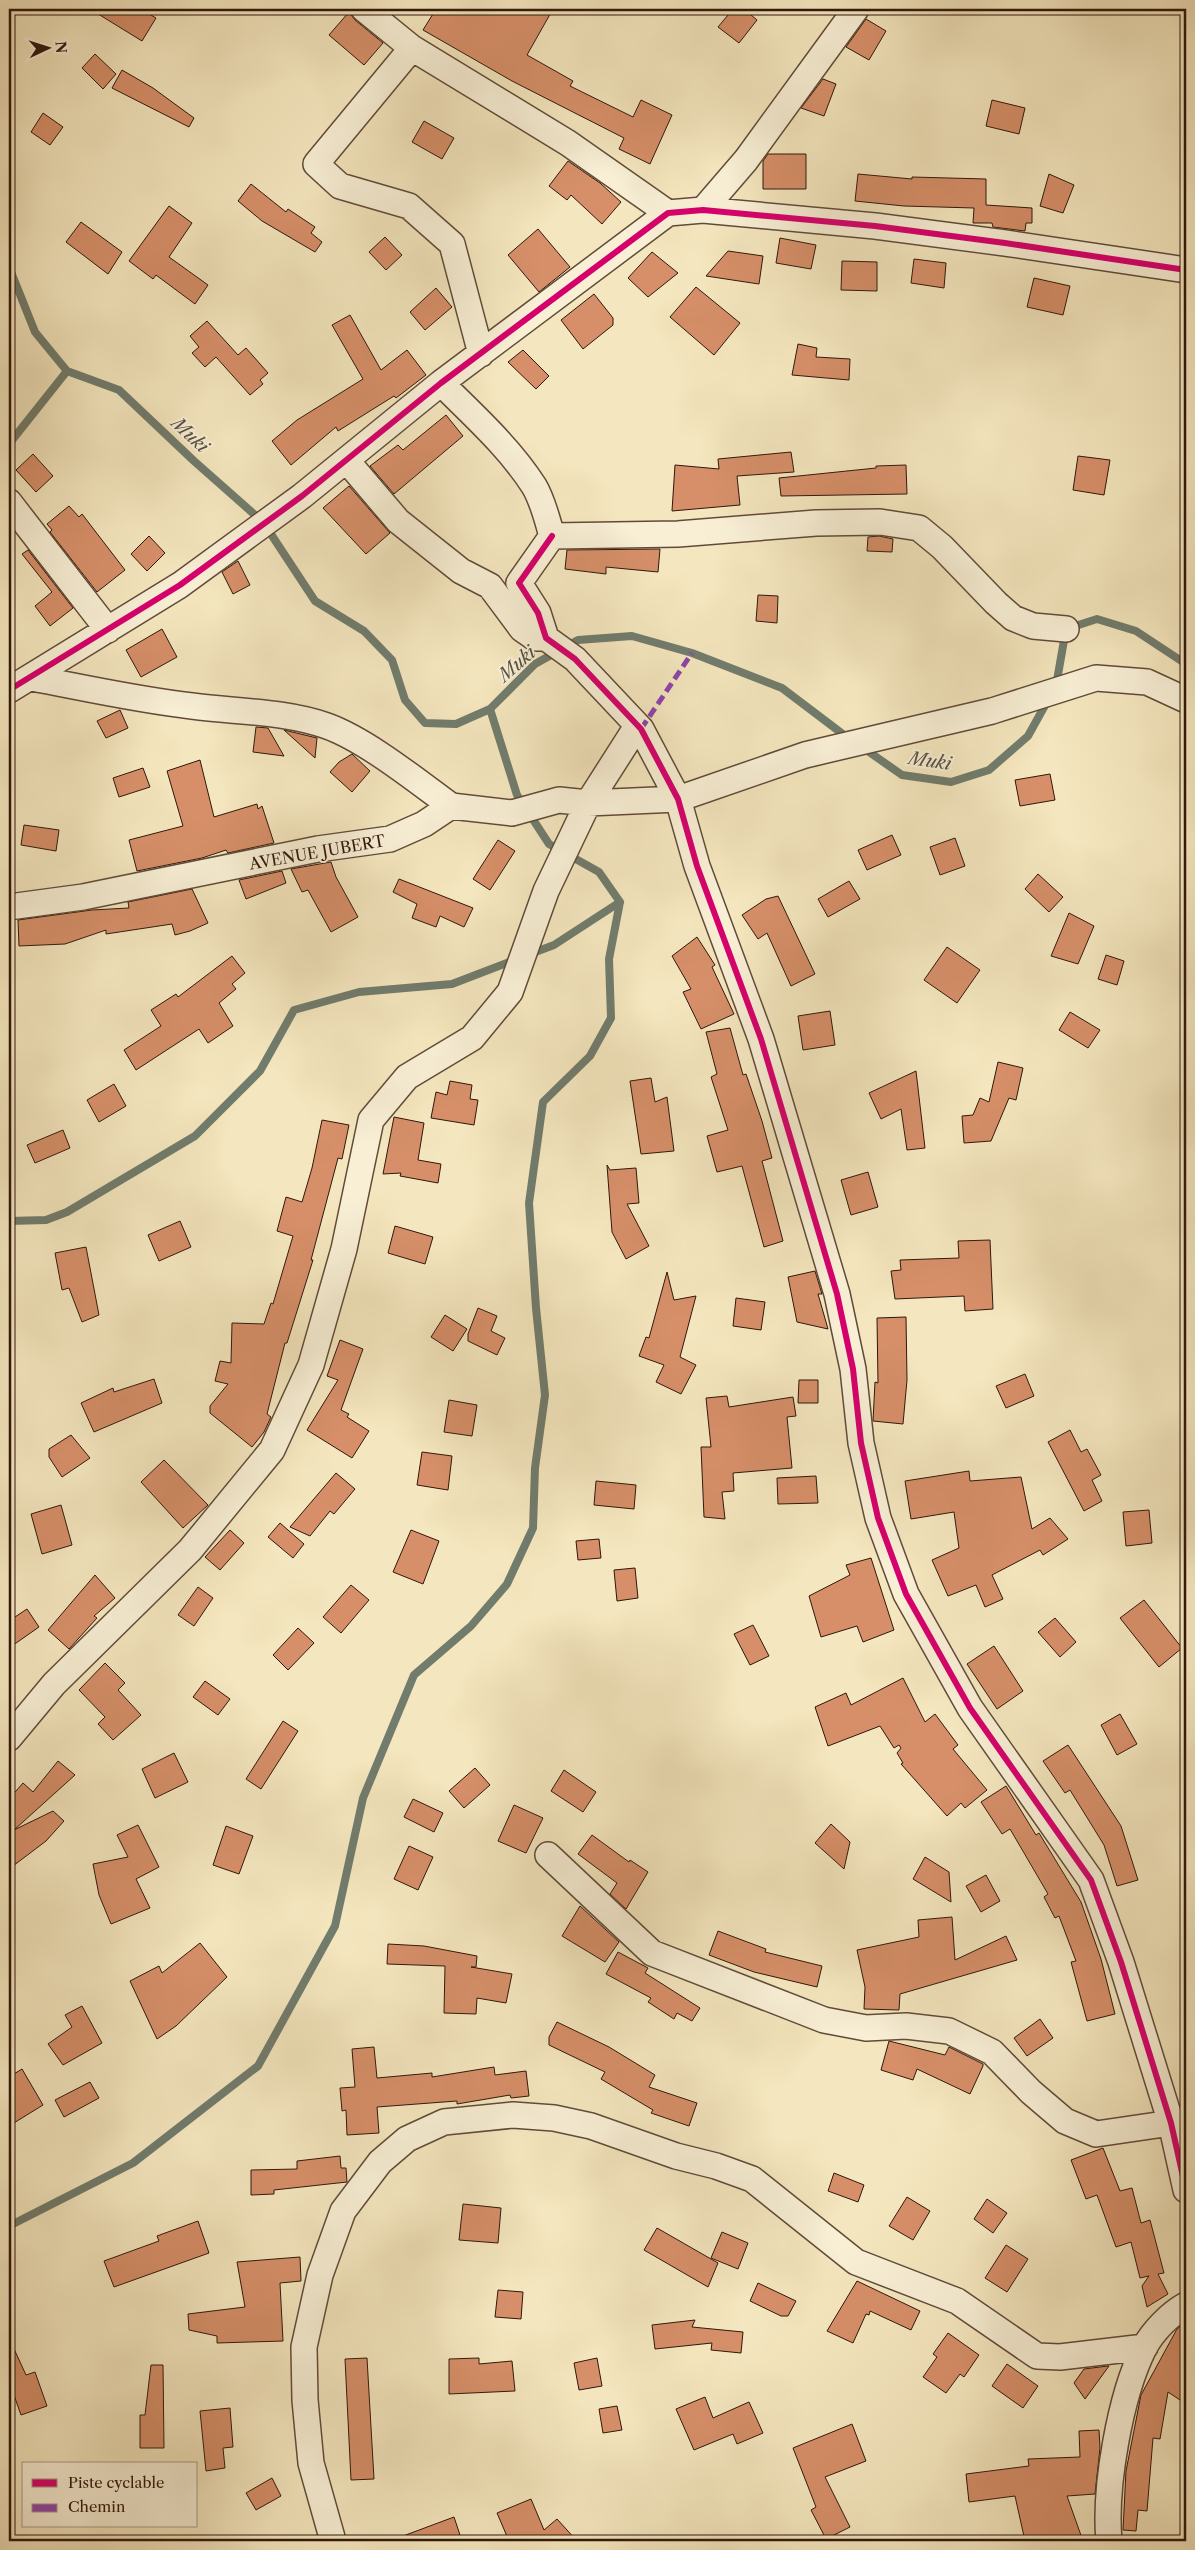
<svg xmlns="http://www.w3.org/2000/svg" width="1195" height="2550" font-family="'Libre Caslon Text',serif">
	<rect width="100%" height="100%" fill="#f4e6be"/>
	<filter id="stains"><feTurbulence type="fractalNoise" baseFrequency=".004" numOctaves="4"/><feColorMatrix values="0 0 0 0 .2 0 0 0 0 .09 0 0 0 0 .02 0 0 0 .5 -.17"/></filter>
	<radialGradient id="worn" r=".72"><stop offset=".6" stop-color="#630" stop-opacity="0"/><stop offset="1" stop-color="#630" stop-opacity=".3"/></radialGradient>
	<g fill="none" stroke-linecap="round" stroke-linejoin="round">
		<path stroke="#717c6d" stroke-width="8" d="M9,267l26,65 32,39 52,19 75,71 69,61 52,79 49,30 28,29 13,40 20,23 31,1 34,-15 45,-45 43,-24 54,-4 60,17 90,35 66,50
			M9,444l58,-73
			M1056,686l10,-57 31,-10 39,12 50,33
			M862,747l40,28 49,7 38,-12 39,-34 20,-36
			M530,954l24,-9 66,-43
			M9,1221l37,-1 21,-8 128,-76 65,-65 34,-61 65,-18 93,-8 65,-25
			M9,2226l124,-63 125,-97 77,-140 28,-128 51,-123 57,-49 36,-42 26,-56 2,-60 10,-73 -9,-87 -7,-105 14,-101 47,-46 21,-38 -2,-59 11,-57 -21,-30 -50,-28 -32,-49 -27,-86"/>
	</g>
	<path fill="#d68f69" stroke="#30170c" d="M90,9h51l15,9 -14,23z
		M436,9h117l-26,46 46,26 -3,5 63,31 8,-17 31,15 -22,49 -31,-15 5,-11 -112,-57 -89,-51z
		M733,9h11l13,11 -18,23 -21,-16z
		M349,12l6,8 28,23 -19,22 -35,-30z
		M866,19l20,12 -17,29 -23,-13z
		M95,54l21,20 -13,15 -21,-21z
		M122,70l31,18 41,30 -5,9 -77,-39z
		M823,79l13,5 -12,32 -23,-8z
		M992,100l33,8 -6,26 -33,-8z
		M43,113l20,14 -13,18 -19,-13z
		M424,121l30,17 -12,21 -30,-17z
		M768,154h38v35h-43v-28z
		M568,161l32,22 21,19 -19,22 -31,-29 -4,5 -18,-14z
		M858,174l54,5v-2l74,2v26l46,3v15h-6l-1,8 -32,-4 -1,-4h-19l1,-15 -70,-2 -49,-5z
		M1049,174l25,11 -11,28 -23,-7z
		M251,184l35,28 2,-3 27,18 -4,6 11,9 -7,10 -53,-31 -24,-20z
		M169,206l23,17 -23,34 39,28 -13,19 -39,-29 -3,4 -24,-18z
		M81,222l41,30 -14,22 -42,-32z
		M538,229l32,38 -31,25 -31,-37z
		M385,237l17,18 -16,15 -17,-18z
		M780,238l36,7 -5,24 -35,-6z
		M728,251l35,5 -4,28 -53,-8z
		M652,252l26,21 -30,24 -20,-19z
		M914,259l32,4 -2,25 -33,-5z
		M842,261l35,1v29l-36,-1z
		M1034,278l36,8 -7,29 -36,-8z
		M696,287l44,36 -26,32 -44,-38z
		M436,288l16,19 -27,23 -15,-18z
		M594,294l19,24v7l-30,24 -22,-29z
		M350,315l31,55 26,-20 19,25 -30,23 -2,-2 -56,35 -2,-4 -45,38 -19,-24 25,-21 66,-41 -31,-54z
		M207,321l31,34 8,-7 22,25 -8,7 3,4 -13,11 -34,-38 -11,10 -13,-14 7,-6 -9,-11z
		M798,344l19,4 -1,9 34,2 -1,21 -57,-5z
		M523,350l26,26 -13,13 -28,-27z
		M446,415l17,21 -69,58 -24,-28 28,-21 5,5z
		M791,452l3,20 -57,4 3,29 -68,6 3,-46 44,4 -1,-10z
		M33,454l20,22 -17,16 -20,-22z
		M1078,456l32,4 -6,35 -31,-5z
		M906,465l1,29 -126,2 -2,-18 97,-10v-2z
		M349,486l41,47 -24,21 -43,-46z
		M69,506l10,11 3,-3 43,56 -28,22 -47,-60 2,-2 -5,-6z
		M149,536l16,17 -18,18 -16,-17z
		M879,536l14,3 -1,13 -25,-1 1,-14z
		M660,549l-2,23 -52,-5v7l-41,-5 2,-19z
		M28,550l45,58 -23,18 -15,-20 17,-14 -30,-38z
		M238,561l12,24 -17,9 -11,-22z
		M758,595l20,1 -1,27 -21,-2z
		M162,629l15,28 -36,20 -15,-27z
		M120,710l8,18 -22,10 -9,-17z
		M256,727l12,1 16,28 -31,-4z
		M284,730l33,8 -2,20z
		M352,754l18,17 -18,21 -22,-20 9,-10z
		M200,760l14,57 43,-13 1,5 4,-3 12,37 -46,10 -2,-3 -24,8 -65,13 -8,-31 54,-14 -16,-55z
		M143,768l7,19 -31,10 -6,-19z
		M1050,774l5,26 -35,6 -5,-26z
		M24,825l35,5 -3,21 -35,-6z
		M892,835l9,20 -34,15 -9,-20z
		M955,838l10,28 -25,9 -10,-28z
		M498,840l17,11 -25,39 -17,-11z
		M331,862l5,15 22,40 -27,15 -23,-42 -6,2 -11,-23z
		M282,871l4,12 -40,16 -7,-19z
		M1038,874l25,23 -14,15 -24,-23z
		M399,879l74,29 -9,19 -24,-11 -4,11 -24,-9 5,-14 -24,-12z
		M849,881l11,18 -32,18 -10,-18z
		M192,889l16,34 -18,8 -15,4 -3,-11 -66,10v-4l-41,14 -46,2 -1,-26 74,-10 37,-2 -1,-6z
		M778,896l37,78 -24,12 -24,-53 -9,6 -16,-24 24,-16z
		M1069,913l25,13 -16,38 -27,-8z
		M697,937l18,28 -3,2 22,47 -33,15 -18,-37 8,-3 -19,-33z
		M947,947l33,23 -23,33 -33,-23z
		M1106,955l18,6 -7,24 -19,-6z
		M232,956l13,17 -13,11 4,5 -17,14 14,23 -25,17 -9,-14 -63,41 -12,-20 37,-24 -10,-16 25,-16 2,3z
		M830,1011l5,34 -32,5 -5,-34z
		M1070,1012l30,18 -12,18 -29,-18z
		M730,1028l13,47 3,-1 16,47 10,37 -10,3 21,80 -19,6 -22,-81 -25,6 -10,-36 21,-6 -17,-53 6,-3 -11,-42z
		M998,1062l25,6 -7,32 -7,-2 -18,43 -27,2 -2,-27 11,-1 7,-17 9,4z
		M916,1071l9,77 -18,2 -6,-41 -20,10 -12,-26z
		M651,1078l4,24 12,-5 7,54 -33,3 -11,-73z
		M450,1081l22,4 -2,14 8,1 -4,25 -43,-7 5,-26 11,3z
		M114,1084l12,22 -27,16 -12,-22z
		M394,1117l30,6 -6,37 23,4 -3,19 -38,-7 1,-3 -18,1z
		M322,1120l27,5 -7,34 -4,-1 -27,102h2l-26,83h-2l-18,71 4,3 -7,15 -12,15 -42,-34v-7l18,-22 -13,-3 5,-20 11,2 1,-40 32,1 7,-21 2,1 20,-68 -16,-5 9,-34 16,5 10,-34z
		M63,1130l7,18 -35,15 -8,-18z
		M607,1165l3,5 26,-2 3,35 -12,1 22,42 -23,13 -14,-27z
		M868,1172l10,35 -27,8 -10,-35z
		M180,1221l11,26 -32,14 -11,-26z
		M395,1226l38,11 -8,27 -37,-11z
		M990,1240l3,69 -28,2 -1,-15 -69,3 -4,-28 10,-1 -1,-10 59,-2 -1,-17z
		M86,1247l13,68 -17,7 -13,-34 -7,2 -7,-37z
		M815,1271l7,23h-4l10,35 -31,-7 -9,-45z
		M667,1272l7,28 22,-4 -16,61 16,8 -15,29 -25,-12 8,-17 -25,-9 7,-19 3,1z
		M736,1298l29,4 -4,28 -28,-4z
		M478,1308l19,8 -6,15 14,7 -8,17 -29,-14v-7z
		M445,1315l22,14 -14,22 -22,-14z
		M906,1317l1,63 -4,44 -30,-3 2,-39 3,1 -1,-65z
		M340,1340l23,9 -22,61 8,4 -2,3 22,14 -17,27 -45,-28 31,-50 -11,-4z
		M1025,1374l9,22 -28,12 -10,-22z
		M154,1379l8,24 -68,29 -13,-29 32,-15 1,4z
		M799,1380h19v23h-20z
		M727,1396l2,11 64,-10 3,19 -9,1 5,51 -59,5 1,18 -12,1 3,27 -21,-2 -3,-70h10l-5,-49z
		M449,1400l28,5 -5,31 -28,-4z
		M1070,1430l11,22 6,-3 14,26 -9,5 10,21 -18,10 -36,-69z
		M71,1435l19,23 -28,19 -13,-20v-8z
		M422,1452l30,4 -4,34 -31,-5z
		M164,1460l44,45 -25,23 -42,-46z
		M969,1471l1,10 51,-4 11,52 18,-11 18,21 -25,16 -3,-5 -48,25 11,24 -18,8 -9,-22 -28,11 -16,-36 27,-12 -5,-36 -43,7 -6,-38z
		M336,1473l19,16 -21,25 -4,-3 -20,25 -20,-9z
		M816,1476l2,27 -40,1 -1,-26z
		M596,1481l40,4 -2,24 -40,-4z
		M61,1505l11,40 -30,9 -11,-40z
		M1149,1510l3,33 -26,3 -3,-34z
		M280,1523l24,21 -11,14 -25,-21z
		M230,1530l14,13 -24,27 -15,-13z
		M411,1530l28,11 -16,43 -30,-12z
		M599,1539l2,19 -23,2 -2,-19z
		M871,1558l23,72 -31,12 -6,-16 -36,11 -12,-41 41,-21 -4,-10z
		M635,1568l3,30 -21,3 -3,-31z
		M95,1575l20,23 -21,18 3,2 -28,31 -21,-19z
		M351,1585l18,15 -28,33 -18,-16z
		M198,1587l15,11 -19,28 -16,-11z
		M1144,1600l38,48 -23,19 -39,-49z
		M27,1609l12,18 -30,21v-27z
		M1055,1618l21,24 -16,15 -22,-25z
		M753,1625l16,31 -19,9 -16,-31z
		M298,1628l16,15 -26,27 -15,-15z
		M994,1646l29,45 -26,18 -30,-45z
		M105,1663l20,20 -7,7 23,25 -28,25 -15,-16 7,-7 -26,-27z
		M903,1678l22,44 10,-8 23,31 -5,4 34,41 -22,18 -4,-5 -14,13 -46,-52 2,-1 -6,-10 4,-5 -2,-3 -5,3 -14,-22 -52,20 -13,-39 31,-14 5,12z
		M205,1681l25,18 -12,16 -25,-18z
		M1120,1714l17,30 -20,11 -16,-30z
		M283,1721l15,10 -37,58 -15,-10z
		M1068,1745l53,81 17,54 -21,6 -13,-41 -34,-55 -5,3 -22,-32z
		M174,1753l14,29 -33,16 -13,-29z
		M58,1761l17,14 -61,55 39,-19 11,10 -18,20 -37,28v-70l14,-16 10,9z
		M475,1768l15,17 -26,23 -15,-17z
		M564,1770l32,22 -13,20 -32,-21z
		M1006,1786l30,49 3,-2 42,69 20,57 14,55 -28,7 -16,-59 5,-1 -17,-45 -4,2 -11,-21 4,-3 -38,-65 -8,5 -21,-32z
		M413,1799l30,14 -9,19 -30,-15z
		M514,1805l29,13 -17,35 -28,-12z
		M831,1824l19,18 -6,27 -29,-26z
		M138,1825l21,42 -23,12 14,29 -39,16 -12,-29 -6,-31 35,-7 -11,-22z
		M226,1826l27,10 -14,38 -26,-9z
		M592,1835l37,27 1,-2 18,12 -22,37 -16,-15 7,-11 -39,-29z
		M409,1846l24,11 -15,33 -24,-11z
		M925,1857l24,15 2,30 -38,-23z
		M986,1875l14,26 -19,11 -15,-26z
		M580,1906l39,36 -14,20 -43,-26z
		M952,1917l3,43 51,-24 11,24 -117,34 -1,16 -35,-1 1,-22 -8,-37 62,-13 -1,-17z
		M718,1931l48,18 -1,3 57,14 -5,21 -63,-15 -45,-17z
		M200,1943l27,34 -51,49 -19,13 -27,-58 29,-15 3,7z
		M388,1944l36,2 53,10 -1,11h-5l41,7 -6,29 -29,-5 -1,16 -32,-1 1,-47 -58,-2z
		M618,1952l30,16 -3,5 55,35 -8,13 -15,-8 -3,6 -26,-17 3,-4 -45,-24z
		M82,2006l20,37 -39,22 -15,-21 24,-17 -7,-12z
		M1040,2019l13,19 -26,18 -13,-18z
		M557,2022l52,25 46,28 -6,12 48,16 -8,23 -38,-13 2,-3 -52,-31 4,-7 -56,-27v-8z
		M889,2041l56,14 4,-8 34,17v2l-13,28 -53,-25 -4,11 -32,-10z
		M374,2047l3,31 55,-5v4l62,-10 1,8 31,-4 3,25 -18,2 -1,-3 -53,9v-3l-80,6 2,26 -32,2 -1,-25 -4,1 -2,-23 15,-1 -3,-38z
		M22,2069l21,36 -34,21v-49z
		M90,2082l9,16 -35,19 -9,-17z
		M1103,2148l17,43 12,-3 9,35 9,-3 14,53 -6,1 10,20 -21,13 -5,-21 7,-10 -9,2 -9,-36 -15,5 -19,-52 -11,4 -15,-39z
		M340,2156l1,12h5l1,14 -73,8v4l-23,1v-25l46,-1v-8z
		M834,2173l30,12 -6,17 -30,-11z
		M907,2197l23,14 -17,29 -24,-14z
		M987,2199l20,14 -14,20 -19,-14z
		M463,2204l38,4 -3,35 -39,-3z
		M198,2221l11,32 -95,34 -10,-26 55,-20 -2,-5z
		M657,2228l61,35 -10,24 -64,-37z
		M722,2232l26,11 -10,26 -27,-11z
		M1006,2245l22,14 -21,33 -22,-14z
		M300,2257l1,24 -21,2 3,58 -66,2v-7l-28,-6 -1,-16 57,-7 -8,-45z
		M857,2281l63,30 -9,19 -41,-19 -1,4 -3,-1 -13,29 -26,-12z
		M758,2283l38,18 -8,15h-7l-31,-15z
		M498,2290l25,2 -2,27 -26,-2z
		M695,2320l-3,7 51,5 -2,21 -30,-3 1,-7 -57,6 -3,-24z
		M1186,2322v82l-18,-12 -8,47 -7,-1 -6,73 -9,-1 -2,21 -13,-1 3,-59 15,-76 36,-66z
		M948,2333l31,22 -15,22 -4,-3 -14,19 -23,-16 14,-20 -4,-3z
		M9,2338l17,37 9,-3 12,34 -26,9 -12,-34z
		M367,2358l7,121 -23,1 -6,-121z
		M479,2358v6l33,-3 3,30 -66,3v-35z
		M597,2358l5,28 -23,4 -5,-27z
		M1007,2364l31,22 -15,22 -31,-22z
		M151,2365h12l1,83h-24v-33h5z
		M1108,2366h1l-24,33 -11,-16 10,-14z
		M705,2397l8,21 36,-16 14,31 -26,11 -4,-10 -39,16 -18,-41z
		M617,2406l5,24 -19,3 -4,-24z
		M230,2408l3,39 -10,1 2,20 -19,3 -6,-60z
		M852,2424l14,37 -41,16 25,50 -24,12 -15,-29 5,-3 -23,-59z
		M1099,2430l1,18 -5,46 -28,2 16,45h-58l-10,-45 -46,6 -3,-28 63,-8 -1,-7 52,-2 -1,-26z
		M272,2478l9,18 -25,14 -10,-17z
		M531,2499l13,31 13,-11 20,22h-68l-12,-28z
		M454,2517l8,24h-67v-2z"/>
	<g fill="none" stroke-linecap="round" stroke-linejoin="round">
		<g stroke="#614b38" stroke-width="28">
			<path id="street" d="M364,9l48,39 156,95 100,70
				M412,48l-96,116 24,22 69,20 43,38 29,110
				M703,210l43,-50 110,-151
				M441,383c32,32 68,64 93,103 9,15 13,33 18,50l126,-2 138,-11 64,-1 39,6 23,19 54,56 17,15 20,8 33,3
				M347,461l51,60 63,50 29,15 32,43 13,9h11
				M9,502l99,128
				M552,536l-33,47 19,30 8,25 29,21 66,70 37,70 19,67 64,173 76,255 16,75 8,74 17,75 28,76 64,114 121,172 30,82 50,161 15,67
				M32,678c53,10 106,22 160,28 45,6 92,5 135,20 39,14 90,55 124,80
				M9,690l171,-105 122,-89 139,-113 227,-170 35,-3 172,16 130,17 181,27
				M9,907l74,-10 235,-48 72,-10 34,-15 27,-18 61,7 47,-13 29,3 90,-4 127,-44 187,-44 104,-33 51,4 39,18
				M9,1738l45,-54 136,-134 82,-100 39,-85 33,-116 27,-129 36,-43 65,-39 38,-46 36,-101 42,-88 44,-69 9,-5
				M548,1855l104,98 172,67 42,8 40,-2 43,5 43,21 39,40 34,29 31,13 75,-11
				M333,2541l-22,-78 -6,-63 -1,-53 16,-72 23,-64 37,-49 27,-23 37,-17 69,-7 41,3 37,8 85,30 40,10 36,13 104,83 101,39 80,55 23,1 85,-10
				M1109,2541c-5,-53 11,-145 35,-193 9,-17 26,-34 42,-43"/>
		</g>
		<use href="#street" stroke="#f8efd5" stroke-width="25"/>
		<path stroke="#8e44ad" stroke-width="5" stroke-dasharray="10 5" stroke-linecap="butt" d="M641,729l51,-76"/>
		<g stroke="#f8efd5" stroke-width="9">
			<path id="cycleway" d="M552,536l-33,47 19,30 8,25 29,21 66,70 37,70 19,67 64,173 76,255 16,75 8,74 17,75 28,76 64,114 121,172 30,82 50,161 15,67
				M9,690l171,-105 122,-89 139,-113 227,-170 35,-3 172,16 130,17 181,27"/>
		</g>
		<use href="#cycleway" stroke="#d6006c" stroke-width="6"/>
	</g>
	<g text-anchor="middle" stroke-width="4" stroke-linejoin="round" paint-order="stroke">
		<g font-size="16" fill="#30170c" stroke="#f8efd5">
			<text transform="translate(317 852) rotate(-10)" y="6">AVENUE JUBERT</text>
		</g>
		<g font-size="18" font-style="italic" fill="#565244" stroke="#f8efd5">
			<text transform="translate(190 435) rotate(43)" y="6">Muki</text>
			<text transform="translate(517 664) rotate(-41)" y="6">Muki</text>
			<text transform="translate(930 761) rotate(8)" y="6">Muki</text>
		</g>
	</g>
	<rect width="1195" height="2550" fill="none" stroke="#f4e6be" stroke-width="30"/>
	<rect x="10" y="10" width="1175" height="2530" fill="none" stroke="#30170c" stroke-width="2.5"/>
	<rect x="15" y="15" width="1165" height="2520" fill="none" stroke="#30170c"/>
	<rect x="22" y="2462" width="175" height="65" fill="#f8efd5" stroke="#a89985"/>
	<rect x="32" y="2479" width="25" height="8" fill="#d6006c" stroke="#a89985"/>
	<text x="68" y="2488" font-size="15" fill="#30170c">Piste cyclable</text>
	<rect x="32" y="2504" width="25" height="8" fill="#8e44ad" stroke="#a89985"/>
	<text x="68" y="2512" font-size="15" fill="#30170c">Chemin</text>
	<g transform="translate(48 48) rotate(86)" stroke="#f8efd5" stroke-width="4" paint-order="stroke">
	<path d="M0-4L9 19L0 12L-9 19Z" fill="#30170c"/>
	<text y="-8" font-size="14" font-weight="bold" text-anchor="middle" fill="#30170c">N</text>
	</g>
	<rect width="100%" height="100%" filter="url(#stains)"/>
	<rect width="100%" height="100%" fill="url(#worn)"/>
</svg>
